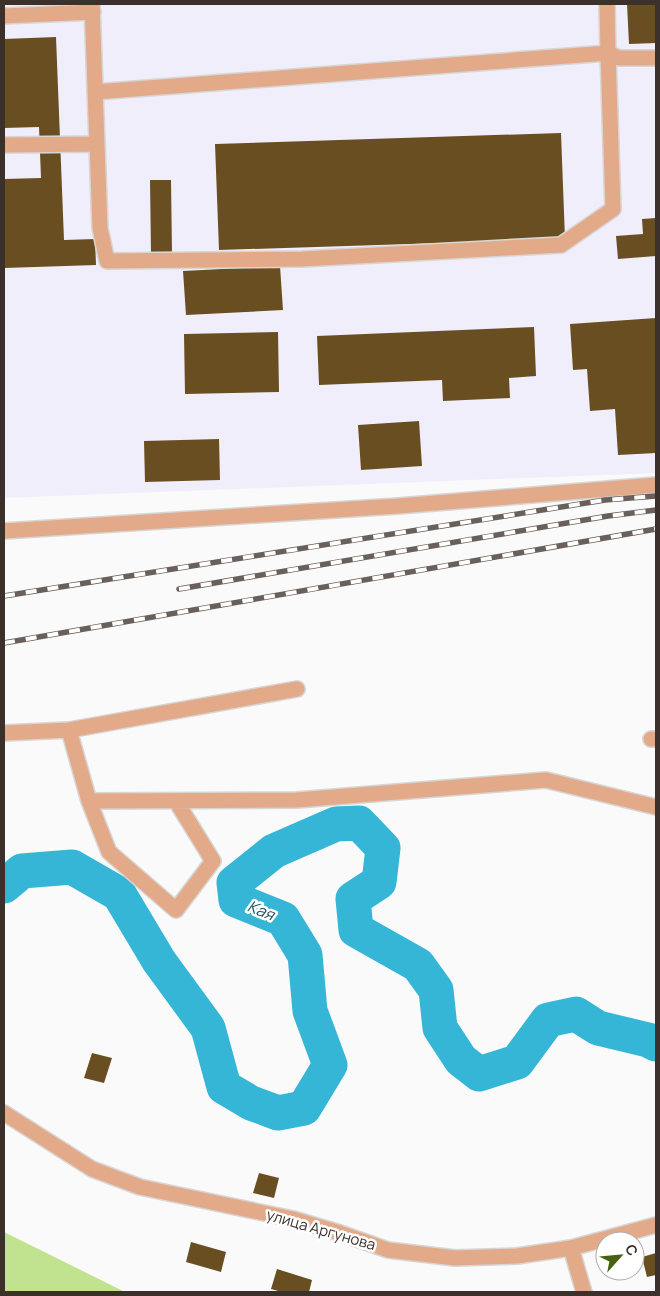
<svg xmlns="http://www.w3.org/2000/svg" width="660" height="1296" font-family="Manrope,sans-serif">
	<rect width="100%" height="100%" fill="#fafafa"/>
	<path fill="#f1eefc" d="M4,4h652v469l-652,25z"/>
	<path fill="#c1e38f" d="M4,1232l121,60h-121z"/>
	<g fill="none" stroke-linecap="round" stroke-linejoin="round">
		<path stroke="#35b6d7" stroke-width="35" d="M4,886l18,-15 50,-4 47,27 40,67 49,67 16,59 27,16 27,10 26,-5 26,-43 -20,-54 -5,-56 -22,-36 -47,-19 -2,-17 40,-32 62,-27 23,-1 24,25 -4,34 -26,17 3,31 62,35 18,25 4,38 21,32 18,14 38,-12 31,-42 28,-6 22,14 50,12 8,4"/>
	</g>
	<path fill="#694e22" d="M627,4h29v39l-27,1z
		M56,37l8,203 31,-1 1,26 -92,3v-89l37,-1 -2,-51 -35,1v-89z
		M561,133l4,106 -346,11 -4,-106z
		M150,180h21l1,73h-21z
		M656,218v38l-38,3 -2,-23 27,-2 -1,-15z
		M280,266l3,44 -97,5 -3,-44z
		M656,318v135l-38,2 -3,-46 -25,2 -3,-42 -14,1 -3,-46z
		M534,327l2,49 -27,2 1,20 -67,3 -1,-21 -123,5 -2,-49z
		M278,332l1,60 -94,2 -1,-60z
		M419,421l3,45 -61,4 -3,-45z
		M219,439l1,41 -75,2 -1,-41z
		M92,1053l20,5 -8,25 -20,-5z
		M259,1173l20,5 -5,20 -21,-5z
		M191,1242l35,10 -5,20 -35,-10z
		M656,1253v22l-9,2 -5,-20z
		M277,1269l35,11 -3,12h-27l-11,-3z"/>
	<g fill="none" stroke-linecap="round" stroke-linejoin="round">
		<g stroke="#d8d6d5" stroke-width="18">
			<path id="minor" d="M92,4l8,224 7,33 195,-2 259,-14 52,-36 -5,-156 -513,39
				M607,4l1,49 11,5h37
				M4,16l89,-4
				M4,145l93,-1
				M4,531l394,-25 258,-21
				M69,730l20,71 208,-1 249,-20 110,27
				M4,733l65,-3 228,-41
				M651,739h5
				M89,801l20,51 67,58 37,-49 -37,-60
				M4,1113l88,56 48,18 153,32 47,14 48,17 67,8 62,-2 54,-8 85,-23
				M571,1248l13,44"/>
		</g>
		<use href="#minor" stroke="#e2aa89" stroke-width="15"/>
		<g stroke="#69605c" stroke-width="5.5">
			<path id="rail" d="M179,589l429,-73 48,-6
				M4,596l601,-96 51,-4
				M4,643l652,-114"/>
		</g>
		<use href="#rail" stroke="#fff" stroke-width="4" stroke-dasharray="11" stroke-linecap="butt"/>
	</g>
	<g text-anchor="middle" stroke-width="5" stroke-linejoin="round" paint-order="stroke">
		<g font-size="15" fill="#3c302b" stroke="#fff">
			<text transform="translate(321 1230) rotate(16)" y="5">улица Аргунова</text>
		</g>
		<g font-size="16" font-style="italic" fill="#1d505f" stroke="#fff">
			<text transform="translate(261 910) rotate(22)" y="6">Кая</text>
		</g>
	</g>
	<rect width="660" height="1296" fill="none" stroke="#3c302b" stroke-width="10"/>
	<g transform="translate(620 1256) rotate(63)"><circle r="24" fill="#ffffff" stroke="#b1acaa"/>
	<path d="M0-4L9 19L0 12L-9 19Z" fill="#486110"/>
	<text y="-8" font-size="14" font-weight="bold" text-anchor="middle" fill="#3c302b">С</text>
	</g>
</svg>
